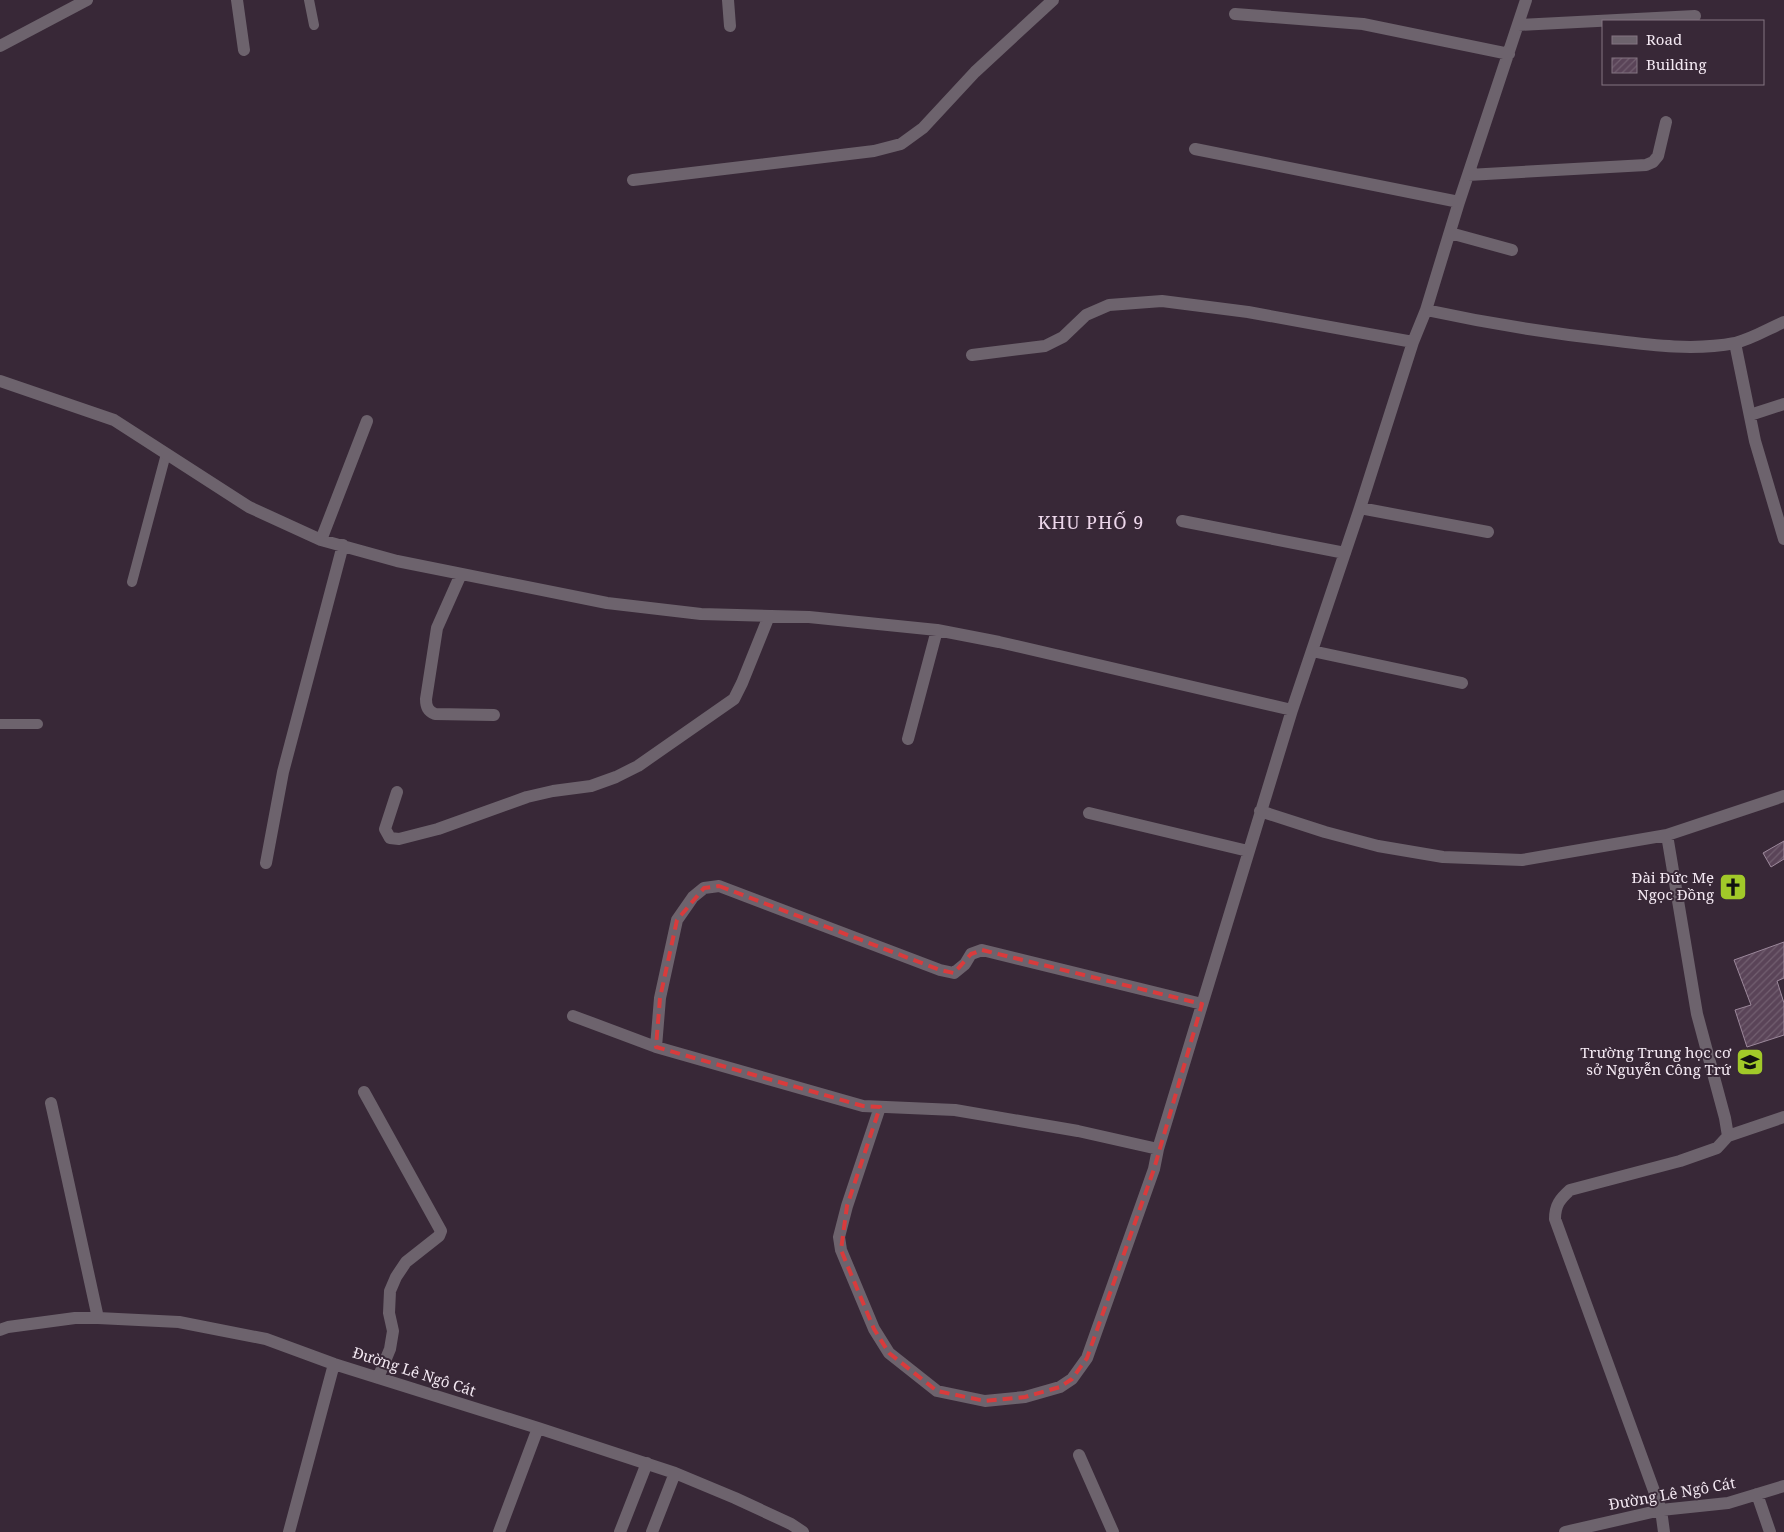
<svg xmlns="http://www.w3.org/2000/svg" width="1784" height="1532" font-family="'Noto Serif',serif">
	<defs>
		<pattern id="building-hatch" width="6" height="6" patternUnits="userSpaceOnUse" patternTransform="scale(1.25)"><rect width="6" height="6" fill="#5a4458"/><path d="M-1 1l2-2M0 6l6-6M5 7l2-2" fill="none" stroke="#725f70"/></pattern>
	</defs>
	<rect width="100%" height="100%" fill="#382837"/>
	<path fill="url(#building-hatch)" stroke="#9c889b" d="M1784,841v18l-13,8 -8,-14z
		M1784,942v36l-7,3 7,22v32l-37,12 -12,-37 16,-5 -17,-45z"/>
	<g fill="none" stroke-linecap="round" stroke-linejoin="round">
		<path stroke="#6d636d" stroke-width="10" d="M309,0l5,25
			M132,582l34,-128
			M0,724h38"/>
		<path stroke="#6d636d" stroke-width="12" d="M237,0l7,50
			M728,0l2,26
			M1235,14l128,10 146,30
			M1518,25l177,-9
			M0,46l87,-46
			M1195,149l264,53
			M1468,175l178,-10 7,-3 5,-6 8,-34
			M633,180l241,-29 27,-7 22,-16 52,-56 78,-72
			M1450,233l62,17
			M1426,310c60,13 122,23 184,30 40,5 84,11 125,3 17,-4 33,-14 49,-21
			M1735,343l20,98 29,98
			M972,355l73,-9 18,-9 23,-22 23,-10 53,-4 86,11 165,30
			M0,381l114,39 135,87 72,33 76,21 210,42 94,11 108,3 128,13 62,12 293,68
			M1750,415l34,-11
			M1360,508l128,24
			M1182,521l163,32
			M321,540l46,-119
			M461,574l-24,54 -11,71c0,8 2,12 9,15l59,1
			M1312,651l150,32
			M908,739l29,-109
			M397,792l-12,37 5,9 9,1 39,-10 89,-32 26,-6 38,-5 25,-9 22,-11 96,-67 8,-16 27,-67
			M1260,811l65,21 53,14 65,11 79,3 145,-25 117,-39
			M1089,813l159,38
			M266,863l17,-91 60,-227
			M573,1016l83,31 207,59 92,4 123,21 80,18
			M656,1047l4,-49 17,-78 16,-23 11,-9 15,-2 221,84 14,3 11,-9 6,-10 11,-4 220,54
			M364,1092l77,139 -2,5 -33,26 -10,15 -6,14 -1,22 4,18 -3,18 -12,29
			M51,1103l47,215
			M880,1107l-33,99 -8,31 2,13 33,79 15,24 48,38 48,10 40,-4 35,-10 12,-8 15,-21 67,-189 4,-20 134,-439 68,-202 53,-166 13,-32 33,-108 67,-202
			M1728,1136l56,-19
			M0,1330l8,-3 67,-9h23l81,4 87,17 68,25 204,64 137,45 60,25 56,26 12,8
			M1079,1455l34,77
			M1757,1494l13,38
			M289,1532l45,-168
			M499,1532l39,-104
			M620,1532l27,-69
			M652,1532l23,-59
			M1565,1532l96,-22 67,-7 56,-17
			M1664,1532l-3,-22 -106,-291c0,-14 5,-20 15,-29l110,-29 37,-13 11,-12 -3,-18 -28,-104 -30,-179"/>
	</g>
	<path fill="none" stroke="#d93b3c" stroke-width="4" stroke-dasharray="10 6" stroke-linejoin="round" d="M719,886l221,84 14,3 17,-19 11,-4 220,54 -48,165 -67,189 -15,21 -12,8 -35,10 -40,4 -48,-10 -48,-38 -15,-24 -33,-79 6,-44 33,-99 -17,-1 -207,-59 4,-49 17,-78 27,-32z"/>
	<defs>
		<g id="church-square" transform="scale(1.4375)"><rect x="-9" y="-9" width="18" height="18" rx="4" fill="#a1c929" stroke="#382837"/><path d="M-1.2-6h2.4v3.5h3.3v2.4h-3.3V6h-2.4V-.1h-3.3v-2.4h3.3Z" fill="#111"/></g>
		<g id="school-square" transform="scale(1.4375)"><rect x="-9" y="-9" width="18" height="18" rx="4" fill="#a1c929" stroke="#382837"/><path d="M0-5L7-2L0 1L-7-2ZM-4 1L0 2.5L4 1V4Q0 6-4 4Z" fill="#111"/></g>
	</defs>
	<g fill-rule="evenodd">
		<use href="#church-square" x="1733" y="887"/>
		<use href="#school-square" x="1750" y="1062"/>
	</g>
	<g text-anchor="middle" stroke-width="4" stroke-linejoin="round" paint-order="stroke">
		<g font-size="15" fill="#f3e8f2" stroke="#382837" text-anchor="end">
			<text x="1714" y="883">Đài Đức Mẹ<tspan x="1714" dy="17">Ngọc Đồng</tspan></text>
			<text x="1731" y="1058">Trường Trung học cơ<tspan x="1731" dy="17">sở Nguyễn Công Trứ</tspan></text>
		</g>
		<g font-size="15" fill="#f3e8f2" stroke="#382837">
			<text transform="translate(414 1372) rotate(18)" y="5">Đường Lê Ngô Cát</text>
			<text transform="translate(1672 1494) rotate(-10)" y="5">Đường Lê Ngô Cát</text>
		</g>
		<g font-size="18" letter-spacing="1" fill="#edd7eb" stroke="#382837">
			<text x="1091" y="529">KHU PHỐ 9</text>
		</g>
	</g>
	<rect x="1602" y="20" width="162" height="65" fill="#382837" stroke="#837582"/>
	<rect x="1612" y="36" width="25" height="8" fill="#6d636d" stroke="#837582"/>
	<text x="1646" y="45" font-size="15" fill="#f3e8f2">Road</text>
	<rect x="1612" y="58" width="25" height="15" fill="url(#building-hatch)" stroke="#837582"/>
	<text x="1646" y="70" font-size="15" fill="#f3e8f2">Building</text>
</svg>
